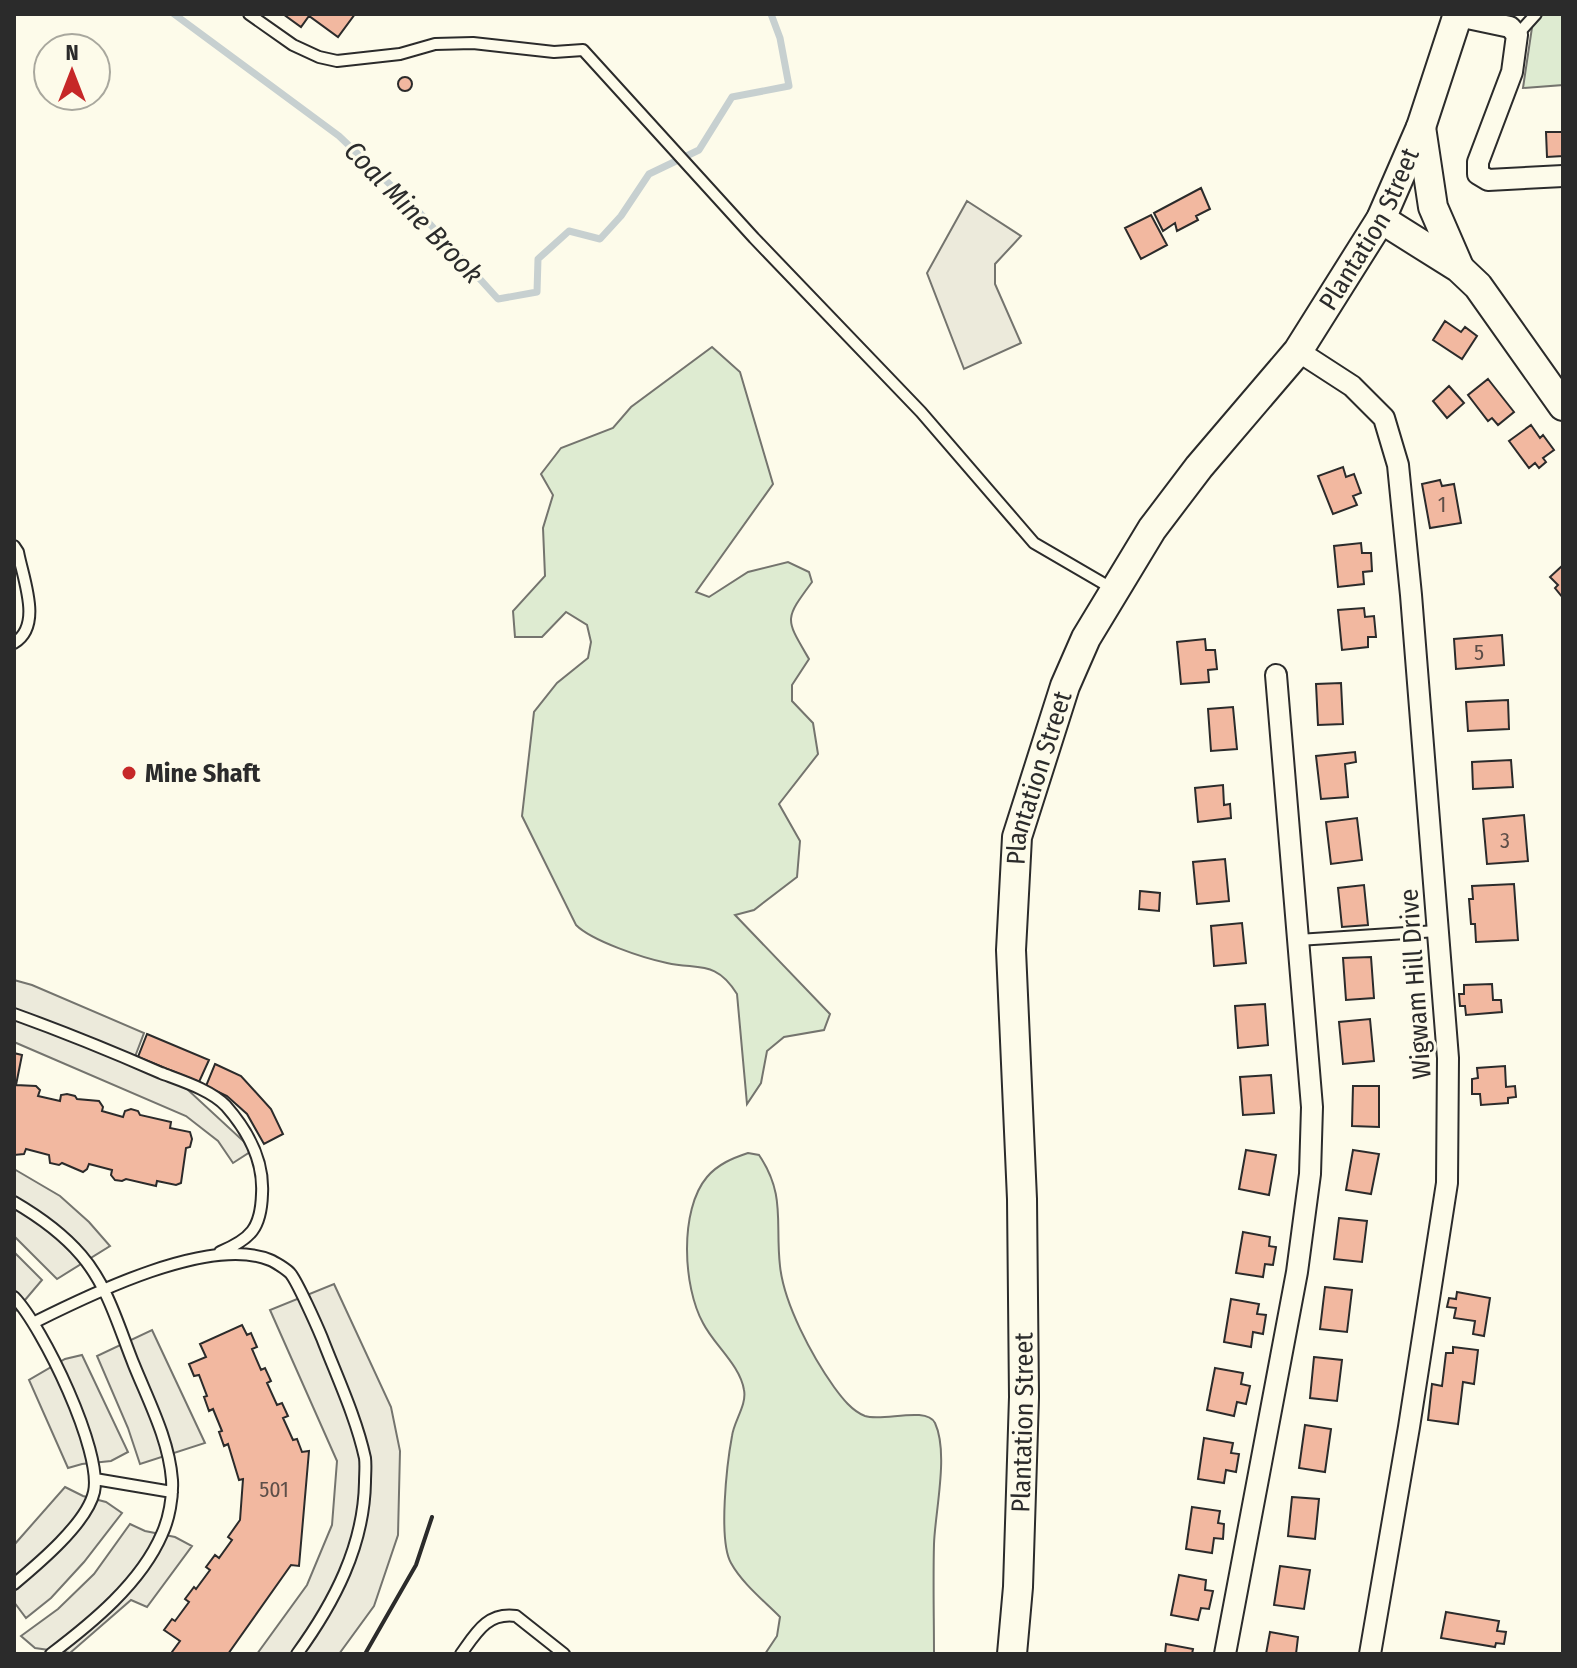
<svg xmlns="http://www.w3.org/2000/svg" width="1577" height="1668" font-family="'Fira Sans Condensed',sans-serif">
	<rect width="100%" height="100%" fill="#fdfbea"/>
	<path fill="#deebd1" stroke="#74746e" stroke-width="2" d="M1534,14h29v71l-40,3z
		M712,347l28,25 33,112 -77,108 13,5 39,-25 40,-10 21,10 3,10c-28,38 -27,36 -3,77l-17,26v16l21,22 5,31 -39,50 21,37 -3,36 -43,33 -19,5 95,99 -6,16 -40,7 -17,14 -6,32 -14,21 -10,-110c-21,-34 -38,-24 -70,-31 -24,-5 -75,-22 -91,-38l-54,-109 12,-104 23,-29 31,-25 3,-16 -4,-17 -21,-13 -24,25h-27l-2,-26 32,-35 -2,-48 10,-33 -12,-21 20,-26 52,-20 18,-21z
		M748,1153l11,2c27,40 16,67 21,111 4,38 32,90 54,121 8,11 18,24 31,29 18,6 61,-10 70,7 14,30 0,89 -1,121 -1,37 0,74 0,110h-169l12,-18 3,-19c-17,-17 -38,-34 -49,-54 -13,-23 -4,-100 1,-127 2,-15 15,-31 12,-46 -4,-25 -30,-45 -41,-67 -20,-36 -24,-113 4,-146 11,-13 26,-19 41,-24z"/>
	<path fill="#eceadb" stroke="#74746e" stroke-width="2" d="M967,201l54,35 -26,28v20l26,59 -57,26 -37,-96z
		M14,980l18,5 112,48 -11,29 54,27 66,61 -20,13 -15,-22 -32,-25 -172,-74z
		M14,1169l46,27 29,26 21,24 -53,33 -43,-43z
		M14,1252l28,28 -28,33z
		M334,1284l57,123 9,44 -2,84 -24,71 -35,48h-82l50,-69 25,-60 5,-64 -67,-151z
		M152,1330l53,113 -65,21 -12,-36 -31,-72z
		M82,1355l46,97 -17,9 -29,3 -14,4 -39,-88 36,-21z
		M65,1487l18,9 23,6 16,11 -38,49 -33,36 -25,20 -12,-16v-57z
		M130,1524l15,7 30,6 17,9 -45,61 -16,-7 -61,53 -35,-5 -14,-12 37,-27 36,-35z"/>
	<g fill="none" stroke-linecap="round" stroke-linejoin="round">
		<path stroke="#c7d0d0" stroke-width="7" d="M174,14l165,122 80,76 79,87 39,-7 1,-33 31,-28 31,8 21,-23 28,-42 50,-24 33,-53 57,-11 -9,-48 -9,-24"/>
	</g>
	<path fill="#f2b8a0" stroke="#2b2b2b" stroke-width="2" d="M283,14h72l-17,23 -29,-21 -8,11z
		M398 84a7 7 0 1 1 14 0a7 7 0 1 1-14 0Z
		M1546,132h17v24l-16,1z
		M1201,188l9,21 -14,7 2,4 -21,11 -2,-8 -12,8 -9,-18z
		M1151,215l16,30 -26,14 -16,-31z
		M1445,321l16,11 4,-5 12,9 -15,23 -29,-19z
		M1488,379l26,33 -16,13 -6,-7 -4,3 -20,-26z
		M1449,386l15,17 -17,15 -14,-17z
		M1531,425l9,13 3,-3 11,15 -11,8 3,4 -7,6 -4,-5 -6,5 -20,-27z
		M1343,467l3,10 8,-3 7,19 -8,3 4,9 -24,9 -15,-38z
		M1440,480l2,6 12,-2 7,39 -31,5 -8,-44z
		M1361,543l1,10h9l1,18 -9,1 1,12 -26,3 -4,-41z
		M1562,566l1,2v30l-8,-10 3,-3 -8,-8z
		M1364,608l1,9 9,-1 2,21h-8v10l-26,3 -4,-40z
		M1502,635l2,30 -48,4 -2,-30z
		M1205,639l1,11h9l2,19 -9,1 1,12 -28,2 -4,-42z
		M1341,683l2,41 -25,1 -2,-41z
		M1508,700l1,29 -41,2 -2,-29z
		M1233,707l4,42 -26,2 -3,-42z
		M1355,752l1,10 -11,2 3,33 -27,2 -5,-43z
		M1511,760l2,27 -40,2 -1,-27z
		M1223,785l1,20 6,-1 1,14 -33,4 -3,-34z
		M1524,815l4,46 -41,3 -4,-45z
		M1357,818l5,42 -31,4 -5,-42z
		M1225,859l4,42 -32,3 -4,-42z
		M1514,884l4,56 -42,2 -1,-18h-4l-2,-25h4l-1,-13z
		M1364,885l4,40 -26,2 -4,-39z
		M1140,891l20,2 -1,18 -20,-2z
		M1242,923l4,40 -32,3 -3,-40z
		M1371,957l3,41 -28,2 -3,-42z
		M1492,984l1,16h8l1,12 -36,3 -1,-9h-5l-1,-12h5v-9z
		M1265,1004l3,41 -30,3 -3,-42z
		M1370,1019l4,42 -31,3 -4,-42z
		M147,1034l62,26 -10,22 -61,-25z
		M14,1053l8,2 -6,30 20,1 4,4 -2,6 22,5 1,-6 6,-1 8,2 2,3 22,2 4,6 -1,4 21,6 2,-6 6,-2 7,2 2,4 31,7 -1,6 20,4 2,7 -2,8 -4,1 -5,35 -5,2 -19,-4 -1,5 -30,-7 -4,2 -7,-1 -4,-5 1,-5 -23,-6 -2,5 -4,3 -21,-9 -3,2 -9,-2 -1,-8 -23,-6 -2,5 -10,1z
		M215,1064l26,12 30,33 12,25 -19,10 -17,-30 -20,-18 -21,-10z
		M1505,1066l1,21 9,-1 1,11 -8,1v5l-27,2 -1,-11h-8v-15l6,-1 -1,-10z
		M1271,1075l3,38 -31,2 -3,-38z
		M1353,1086h26v41l-27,-1z
		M1246,1150l30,5 -7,40 -30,-6z
		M1353,1150l26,4 -8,40 -25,-4z
		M1339,1218l28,3 -5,41 -28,-3z
		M1243,1232l27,5 -1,9 7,1 -3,18 -8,-1 -2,13 -27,-4z
		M1325,1287l27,3 -5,42 -27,-3z
		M1457,1292l33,6 -6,38 -11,-2 2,-13 -21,-3 2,-10 -9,-1 2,-9 7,1z
		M1231,1299l28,5 -2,10 9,1 -3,19 -10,-2 -2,15 -27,-5z
		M242,1325l5,10 4,-2 6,14 -5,2 9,21 4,-2 6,13 -4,2 10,22 5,-2 6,13 -5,2 10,22 4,-1 5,13 7,-1 -10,115 -8,-1 -63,89h-53l-3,-2 8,-11 -16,-11 8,-11 3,2 14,-19 -4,-3 9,-12 2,2 14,-19 -4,-3 9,-12 4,3 13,-18 -4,-3 12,-17 3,-41 -4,1 -11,-36 -4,2 -5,-14 3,-1 -9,-22 -4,2 -5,-14 3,-1 -8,-21 -5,1 -5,-12 17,-7 -6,-13z
		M1453,1347l25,3 -4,34 -11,-2 -5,42 -30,-4 4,-36 10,2 4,-33h7z
		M1314,1357l28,3 -5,41 -27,-3z
		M1215,1368l28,5 -2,11 9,2 -4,18 -9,-2 -3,14 -27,-6z
		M1305,1425l26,4 -6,43 -26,-4z
		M1204,1438l29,5 -2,10 8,1 -3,18 -10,-2 -2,13 -26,-4z
		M1292,1497l27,2 -4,40 -27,-3z
		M1192,1507l28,4 -2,12 6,1 -1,15 -9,-1 -2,15 -26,-4z
		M1280,1566l30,4 -6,39 -30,-4z
		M1179,1575l27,5 -1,10 8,1 -4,18 -8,-1 -3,12 -27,-5z
		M1446,1612l53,9 -2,10 9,1 -2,12 -8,-1 -1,4 -54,-9z
		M1270,1632l28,5 -2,17h-30z
		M1166,1644l27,5 -1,5h-27z"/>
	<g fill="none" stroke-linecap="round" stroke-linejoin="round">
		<g stroke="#2b2b2b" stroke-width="14">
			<path id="lane" d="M249,14l44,31 26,12 18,4 63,-7 35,-10 38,-1 81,9 29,-2 171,188 167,174 113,131 79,46
				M1517,35l19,-21
				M14,546l4,6c5,27 25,74 -4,91
				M1298,940l139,-9
				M14,1014c50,18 99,38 147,59 21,8 50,17 65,33 22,25 38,55 36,88 -1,34 -11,45 -42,58
				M14,1202c24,14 49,32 67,53 27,31 38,73 53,110 15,37 35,75 38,115 1,17 -3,39 -10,54 -21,49 -70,89 -111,120
				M14,1297c29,30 89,155 80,195 -7,31 -56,72 -80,92
				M35,1322c54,-27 175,-87 235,-62 5,2 16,9 20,13 7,8 27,53 32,65 15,39 34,79 43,120 1,8 0,16 0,24 -1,64 -31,121 -68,172
				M95,1479l77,13
				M461,1654c15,-21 26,-42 55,-38l48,38"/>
		</g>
		<g stroke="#2b2b2b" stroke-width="24">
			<path id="street" d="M1458,16l52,11 7,8 -5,37 -34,90v12l10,6 75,-4
				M1298,351l54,35 32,32 14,47 13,130 37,463 -1,125 -38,244 -39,227
				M1225,1654l72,-382 13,-98 2,-67 -36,-432"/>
		</g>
		<g stroke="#2b2b2b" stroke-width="32">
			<g id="secondary">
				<path d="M1421,127l12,80 26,60"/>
				<path d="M1381,219l78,49 19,18 85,120"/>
				<path id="s1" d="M1012,1654l6,-67 6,-190 -2,-198 -11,-249 6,-113 48,-151 21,-48 66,-109 47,-62 99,-116 83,-132 40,-92 37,-113"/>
			</g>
		</g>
		<use href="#lane" stroke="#fdfbea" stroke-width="10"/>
		<use href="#street" stroke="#fdfbea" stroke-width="20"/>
		<use href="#secondary" stroke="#fdfbea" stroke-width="28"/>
		<path stroke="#2b2b2b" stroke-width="4" d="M365,1654l51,-89 16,-48"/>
	</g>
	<circle fill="#c62828" stroke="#fdfbea" stroke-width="3" cx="129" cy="773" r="8"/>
	<g text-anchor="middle" stroke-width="6" stroke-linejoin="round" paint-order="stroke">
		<g font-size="22" fill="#5d4e48">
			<text x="1442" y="512">1</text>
			<text x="1479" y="660">5</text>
			<text x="1505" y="848">3</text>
			<text x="274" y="1497">501</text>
		</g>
		<g font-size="26" fill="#2b2b2b" stroke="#fdfbea">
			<text dy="9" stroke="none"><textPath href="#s1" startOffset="1528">Plantation Street</textPath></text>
			<text dy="9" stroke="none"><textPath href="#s1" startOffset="880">Plantation Street</textPath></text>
			<text transform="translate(1415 984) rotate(-94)" y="9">Wigwam Hill Drive</text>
			<text dy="9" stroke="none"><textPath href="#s1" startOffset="232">Plantation Street</textPath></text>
		</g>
		<g font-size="26" font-weight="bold" fill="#2b2b2b" stroke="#fdfbea" text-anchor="start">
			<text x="145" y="782">Mine Shaft</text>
		</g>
		<g font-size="28" font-style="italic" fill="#2b2b2b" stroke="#fdfbea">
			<text transform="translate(414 212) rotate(46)" y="10">Coal Mine Brook</text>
		</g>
	</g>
	<rect width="1577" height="1668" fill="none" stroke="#2b2b2b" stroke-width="32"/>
	<g transform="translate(72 72)"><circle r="38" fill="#fdfbea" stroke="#a9a89e" stroke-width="2"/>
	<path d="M0-6L14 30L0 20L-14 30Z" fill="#c62828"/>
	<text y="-12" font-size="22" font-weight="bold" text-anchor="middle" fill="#2b2b2b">N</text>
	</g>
</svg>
